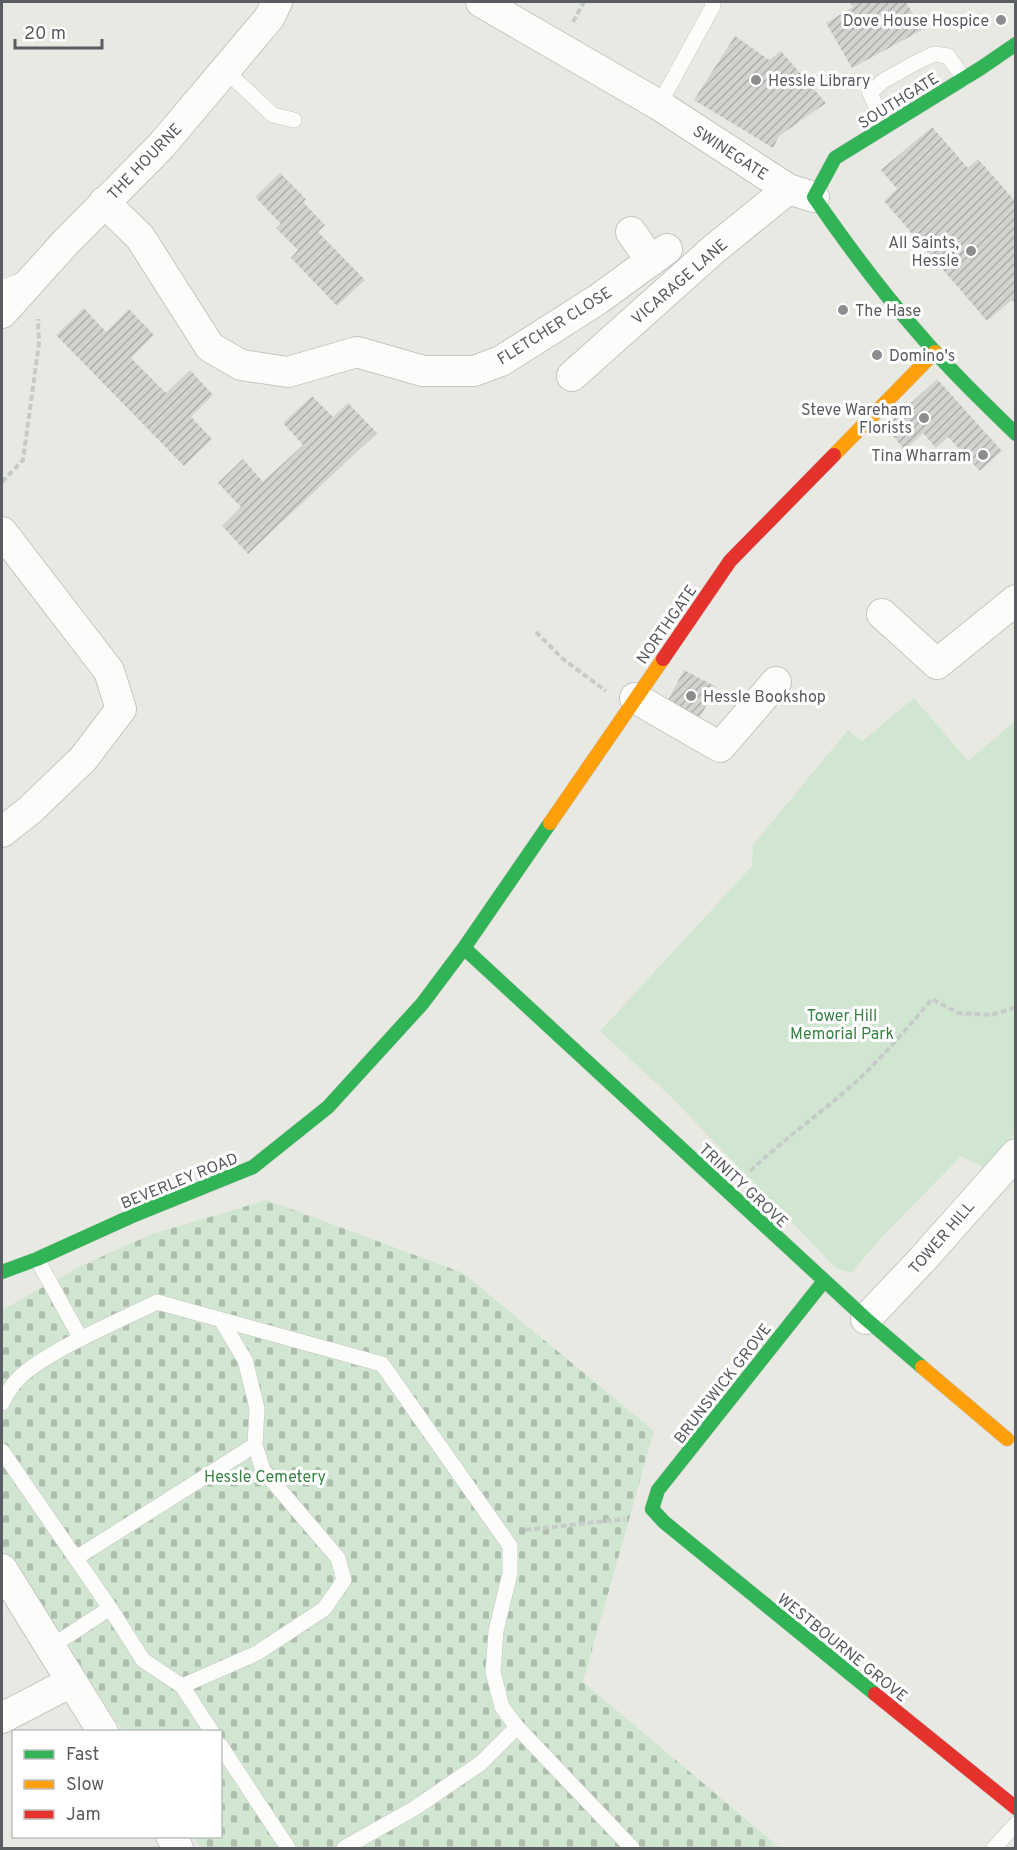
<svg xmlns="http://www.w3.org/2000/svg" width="1017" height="1850" font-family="Overpass,sans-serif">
	<defs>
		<pattern id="cemetery-stones" width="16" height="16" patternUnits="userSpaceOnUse" patternTransform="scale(1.5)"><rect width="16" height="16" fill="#d1e6d1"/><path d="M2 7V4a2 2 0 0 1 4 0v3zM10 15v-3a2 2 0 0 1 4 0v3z" fill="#adbead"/></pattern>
		<pattern id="building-hatch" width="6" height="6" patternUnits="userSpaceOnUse" patternTransform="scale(1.5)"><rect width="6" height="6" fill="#d2d2cf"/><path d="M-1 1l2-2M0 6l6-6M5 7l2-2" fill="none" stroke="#adaeab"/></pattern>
	</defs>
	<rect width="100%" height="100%" fill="#e9e9e4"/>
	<path fill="#d1e6d1" d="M914,698l54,63 47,-40v412l-31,35 -23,-12 -79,81 -31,36 -15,-5 -165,-171 -71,-66 152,-165 1,-21 95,-115 14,11z"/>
	<path fill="url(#cemetery-stones)" d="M267,1200l196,73 191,158 -71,251 197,166h-579l-8,-11 27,-1v-104l-97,-1 -121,-183v-238l79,-44 71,-32z"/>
	<path fill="url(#building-hatch)" d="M850,2h56l16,28 -70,38 -26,-45 27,-16z
		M735,36l34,24 12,-9 45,52 -47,33 -6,12 -79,-48z
		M932,127l36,41 10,-9 38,43v102l-4,-4 -25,21 -103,-120 13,-12 -16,-19z
		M280,173l26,26 -3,3 22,23 -7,7 47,48 -28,26 -46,-48 7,-8 -22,-22 5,-4 -26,-27z
		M84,308l22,24 23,-23 25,26 -23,23 35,35 24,-23 23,25 -22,22 21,22 -28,27 -128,-131z
		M937,379l65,72 -22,20 -32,-34 -12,11 -13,-15 -18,17 -20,-23z
		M312,396l21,21 15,-14 29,30 -129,121 -26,-28 19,-19 -23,-24 25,-24 20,23 40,-37 -20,-22z
		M684,670l32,17 -18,34 -32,-17z"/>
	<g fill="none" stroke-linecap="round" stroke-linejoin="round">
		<g stroke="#c5c6c4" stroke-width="16">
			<path id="lane" d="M225,70l48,45 21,5
				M659,105l54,-99 -1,-4
				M885,127l-15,-34 13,-12 32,-18 19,-9 14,2 16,23
				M2,287l24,-8
				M37,1259l44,80
				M2,1403c6,-13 14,-24 26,-33 37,-27 87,-47 129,-68l225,62 128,182v27l-14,58 -3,41 9,35 15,20 115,121
				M2,1451l108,157 33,52 39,26 30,46
				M76,1558l179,-113
				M49,1648l61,-40
				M182,1686l75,-33 67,-44 20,-29 -6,-22 -75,-88 -8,-25 2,-37 -12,-48 -24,-40
				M220,1745l68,103
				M344,1848l71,-40 66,-45 36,-36
				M994,1848l22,-24"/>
		</g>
		<g stroke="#c5c6c4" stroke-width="32">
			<path id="street" d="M481,2l178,103 129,84 26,8
				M104,202l36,35 70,110 31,18 47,7 69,-20 66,19h51l27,-10 96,-61 70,-51
				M631,232l20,29
				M2,313l63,-70 96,-97 108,-128 8,-16
				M572,376l141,-126 75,-61
				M2,532l107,139 12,38 -38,50 -53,51 -28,22
				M882,614l55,50 79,-64
				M635,698l85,49 56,-65
				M866,1319l55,-58 95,-107
				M2,1569l101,163
				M2,1718l69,-36
				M171,1836l7,12"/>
		</g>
		<g stroke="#c6c6c5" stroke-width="15">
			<path id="fast" d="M1016,44l-35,24 -146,90 -21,39c33,48 68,95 106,138 30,35 63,67 96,99
				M464,948l402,371 56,48
				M2,1272l35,-13 95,-43 121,-49 75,-60 94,-103 42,-56 86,-125
				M824,1281l-166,209 -6,19 12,13 211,172"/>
		</g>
		<g stroke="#c6c6c5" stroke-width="15">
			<path id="slow" d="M834,455l101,-103
				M550,823l113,-164
				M922,1367l85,72"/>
		</g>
		<g stroke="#c6c6c5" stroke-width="15">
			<path id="jam" d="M663,659l67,-98 104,-106
				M875,1694l141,114"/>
		</g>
		<path stroke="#c6cbc9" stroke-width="4" stroke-dasharray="6 3" stroke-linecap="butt" d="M573,22l11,-20
			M2,482l21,-22 16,-117 -1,-24
			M536,632l27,27 43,32
			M750,1171c32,-30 67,-55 100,-84 30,-26 56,-58 82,-88l26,14 34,2 24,-8
			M525,1530l100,-11"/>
		<use href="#lane" stroke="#fcfcfb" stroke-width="15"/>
		<use href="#street" stroke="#fcfcfb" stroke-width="30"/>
		<use href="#fast" stroke="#30b455" stroke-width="14"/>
		<use href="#slow" stroke="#ff9f0a" stroke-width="14"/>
		<use href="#jam" stroke="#e5322d" stroke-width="14"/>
	</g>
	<g fill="#8b8d8f" stroke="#fff" stroke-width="2">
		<circle cx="1001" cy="20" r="6"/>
		<circle cx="756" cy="80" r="6"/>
		<circle cx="971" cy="251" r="6"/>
		<circle cx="843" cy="310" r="6"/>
		<circle cx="877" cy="355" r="6"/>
		<circle cx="924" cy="418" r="6"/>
		<circle cx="983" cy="455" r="6"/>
		<circle cx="691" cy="696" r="6"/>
	</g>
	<g text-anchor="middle" stroke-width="6" stroke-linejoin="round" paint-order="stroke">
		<g font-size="16" fill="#595c61" stroke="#fff" text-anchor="end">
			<text x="989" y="26">Dove House Hospice</text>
			<text x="768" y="86" text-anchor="start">Hessle Library</text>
			<text x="959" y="248">All Saints,<tspan x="959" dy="18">Hessle</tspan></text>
			<text x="855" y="316" text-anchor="start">The Hase</text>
			<text x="889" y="361" text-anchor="start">Domino's</text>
			<text x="912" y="415">Steve Wareham<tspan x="912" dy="18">Florists</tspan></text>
			<text x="971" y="461">Tina Wharram</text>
			<text x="703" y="702" text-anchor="start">Hessle Bookshop</text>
		</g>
		<g font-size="16" fill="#595c61" stroke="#fff">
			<text transform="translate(898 100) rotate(-32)" y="6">SOUTHGATE</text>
			<text transform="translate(731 152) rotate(33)" y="6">SWINEGATE</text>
			<text transform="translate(144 161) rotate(-46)" y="6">THE HOURNE</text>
			<text transform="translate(679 281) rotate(-41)" y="6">VICARAGE LANE</text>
			<text transform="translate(554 325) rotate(-32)" y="6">FLETCHER CLOSE</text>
			<text transform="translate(666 624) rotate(-55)" y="6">NORTHGATE</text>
			<text transform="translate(179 1180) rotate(-22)" y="6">BEVERLEY ROAD</text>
			<text transform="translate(744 1185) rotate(43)" y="6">TRINITY GROVE</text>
			<text transform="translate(941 1237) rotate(-49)" y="6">TOWER HILL</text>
			<text transform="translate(722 1383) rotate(-52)" y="6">BRUNSWICK GROVE</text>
			<text transform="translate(843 1647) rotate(39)" y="6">WESTBOURNE GROVE</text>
		</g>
		<g font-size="16" fill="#378244" stroke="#fff">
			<text x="842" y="1021">Tower Hill<tspan x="842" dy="18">Memorial Park</tspan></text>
			<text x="265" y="1482">Hessle Cemetery</text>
		</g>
	</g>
	<rect width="1017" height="1850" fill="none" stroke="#595c61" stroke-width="6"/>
	<rect x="12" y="1730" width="210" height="108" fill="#ffffff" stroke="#bdbec0" stroke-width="1.5"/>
	<rect x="24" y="1750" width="30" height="9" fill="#30b455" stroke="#bdbec0" stroke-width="1.5"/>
	<text x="66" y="1760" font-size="18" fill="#595c61">Fast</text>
	<rect x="24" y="1780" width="30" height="9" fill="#ff9f0a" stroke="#bdbec0" stroke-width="1.5"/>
	<text x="66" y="1790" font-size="18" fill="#595c61">Slow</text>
	<rect x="24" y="1810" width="30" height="9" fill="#e5322d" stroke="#bdbec0" stroke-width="1.5"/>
	<text x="66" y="1820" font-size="18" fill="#595c61">Jam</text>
	<path d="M15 39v9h87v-9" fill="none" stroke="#595c61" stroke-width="3"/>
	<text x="24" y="39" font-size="18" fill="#595c61" stroke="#ffffff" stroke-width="4.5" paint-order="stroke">20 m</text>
</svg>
